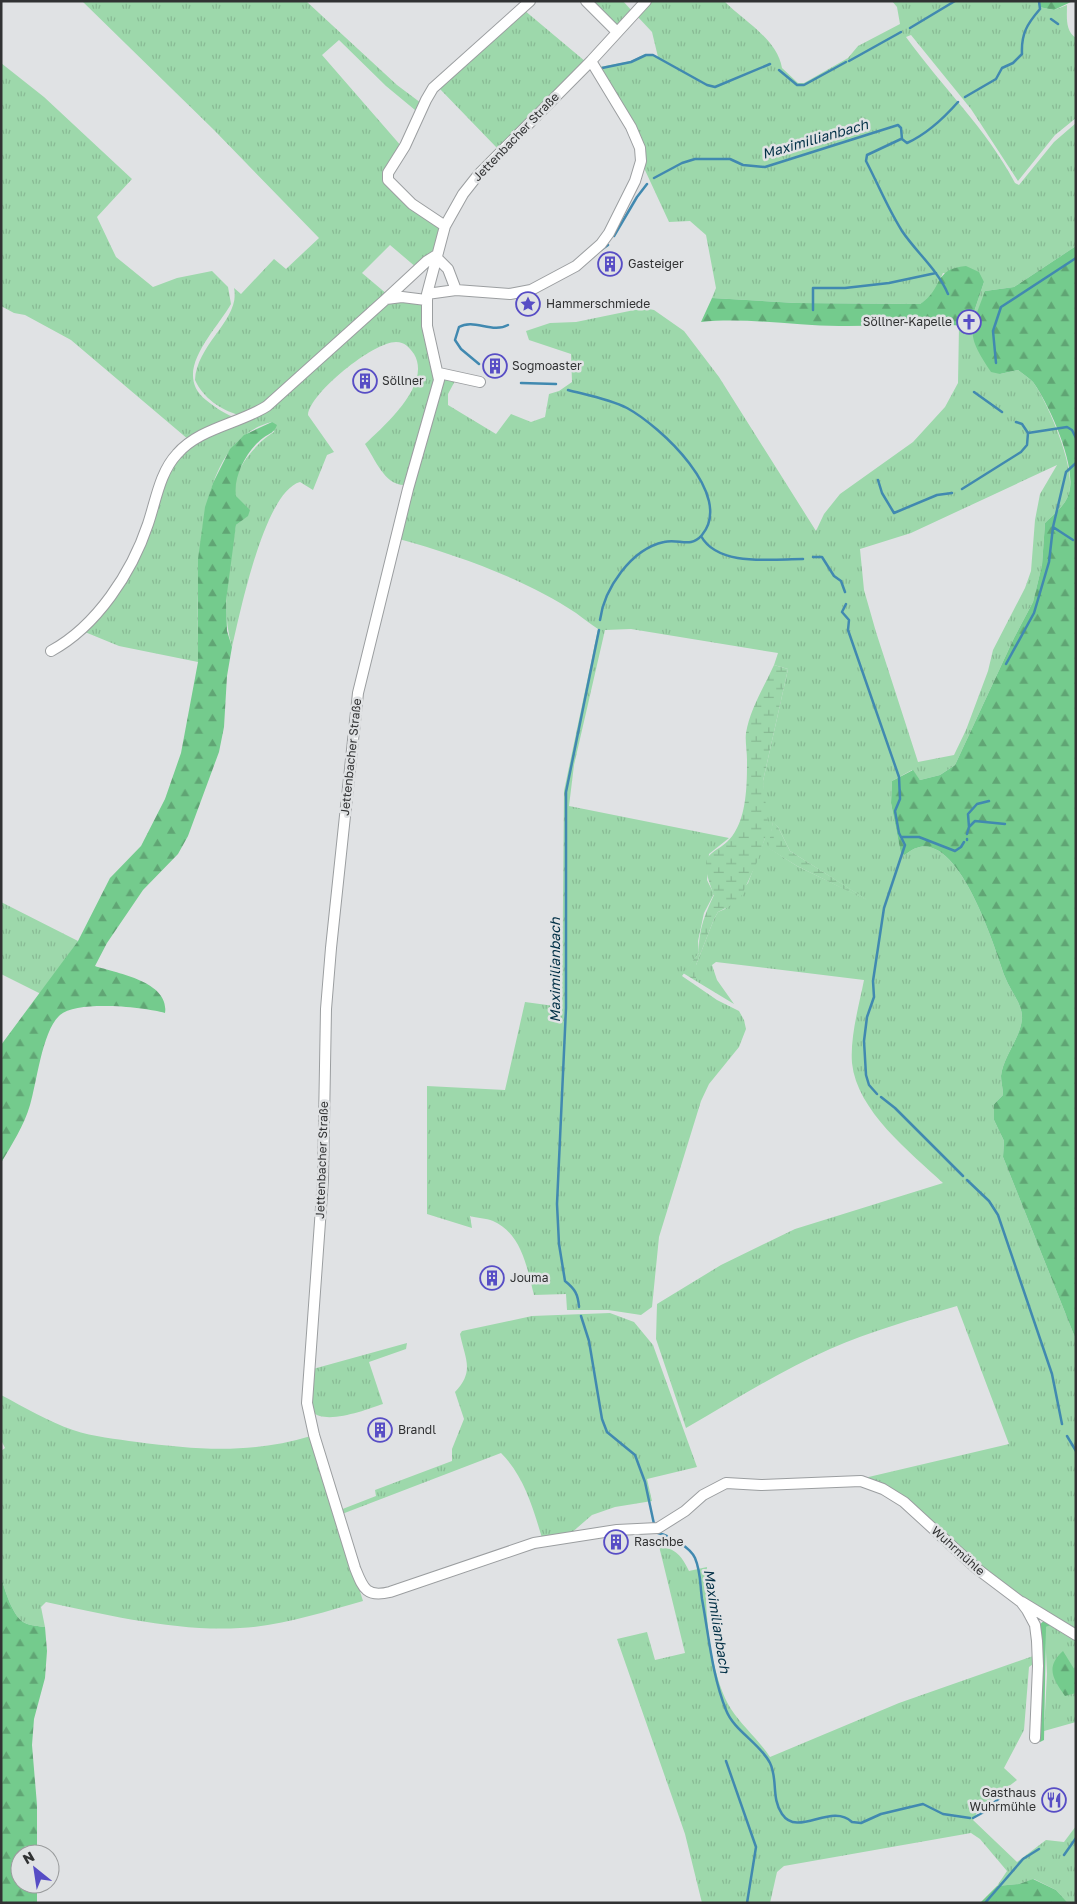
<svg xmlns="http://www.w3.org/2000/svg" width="1077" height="1904" font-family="'Golos Text',sans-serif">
	<defs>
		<pattern id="grass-tufts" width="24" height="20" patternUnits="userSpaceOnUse" patternTransform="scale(1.25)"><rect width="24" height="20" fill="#9dd8ab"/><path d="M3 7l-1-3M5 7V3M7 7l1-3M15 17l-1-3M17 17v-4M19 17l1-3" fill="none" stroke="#88ba94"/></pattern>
		<pattern id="forest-firs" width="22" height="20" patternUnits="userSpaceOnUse" patternTransform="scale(1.25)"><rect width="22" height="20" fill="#74cb8d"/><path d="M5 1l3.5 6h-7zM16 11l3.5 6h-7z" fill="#60a574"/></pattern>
		<pattern id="wetland-marsh" width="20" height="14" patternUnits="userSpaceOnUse" patternTransform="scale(1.25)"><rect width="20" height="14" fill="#9dd8ab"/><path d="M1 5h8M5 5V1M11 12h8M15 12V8" fill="none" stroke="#88ba94"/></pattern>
	</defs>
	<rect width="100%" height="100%" fill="#e0e2e4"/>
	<path fill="url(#grass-tufts)" fill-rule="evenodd" d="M82,1h224l91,84 24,18 -6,7 -29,-24 -47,-46 -17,15 80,92 -16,24 54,55 -4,21 -19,21 -27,-23 -28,28 26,22 -124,110 -25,10c-18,-5 -36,-17 -44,-35 2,-37 46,-61 39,-92l7,6 33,-35 12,10 33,-31 -105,-108z
		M591,1h32l9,10 -15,16z
		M651,1h73c20,20 53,38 58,67l16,15h6l44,-25 10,-12 42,-22 -3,-17 -5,-6h145l2,6 15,3 13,-5c0,12 -2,26 9,33v80l-21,17 -37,46 -47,-72 -60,-74 -5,2c36,50 80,91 109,146l4,2 35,-43 22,-19v123l-62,41 -29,4 15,83 18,-4c5,4 11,8 15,12 15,21 43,86 36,111 -3,12 -15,21 -24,30l-3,42 -9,37 -19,36 -59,127 -15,10 -20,5 -8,-10 -20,11 -1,22 10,51 4,1c49,-44 90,94 100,122 5,14 18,27 17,42 -2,20 -19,38 -21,57 0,6 2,13 2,19l-9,9v16l10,21 -1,16 73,183v293l-69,-44 -66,-58 -81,-52 149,-35 -52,-138c-43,13 -86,25 -127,43 -50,22 -97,52 -144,79l-30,-89 1,-35 64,-39 74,-36 148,-46c-33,-31 -86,-72 -91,-120 -2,-27 7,-57 12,-83l-148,-18 -4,3 5,15 17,24 -38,-23v-16l18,-46 4,-7 7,-3 23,-26 17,-45 -2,-57 25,-112 -14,-4 4,-12 -147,-24 -26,1 -31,135 -5,41 160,32 -20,16 -2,26 7,14 -10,19 -6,28 1,12 -17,23 35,24 22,11 5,9 2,9 -7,18 -30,37 -8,17 -42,136 -7,70 -11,8 -33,-5h-41l-1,-16 -32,1c-7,-27 -12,-61 -41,-74 -7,-3 -16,-3 -23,-5l2,12 -45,-14v-128l78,4 20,-88 37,5 2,-216 34,-162c-8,-5 -15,-11 -22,-16 -51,-34 -119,-58 -177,-74l43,-159 3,-2 11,1 -8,15v11l48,29 15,-20 20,8 14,-5 4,-23 10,-3 13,-9 -1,-28 -42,-14 -3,-9 24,-8 26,-1 68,-14 10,2 30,21 35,46 97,154 8,-17 16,-20 73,-52 32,-35 13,-24 1,-57 11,-1 -4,-2 1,-3 4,1 13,-39 -41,-9 -11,24 -12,7 -124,-1 -84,-5 4,-10 -10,-53 -16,-14 -21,1 -25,-54 -1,-18 -43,-83 31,-6 14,-7 13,3 -6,-25 -15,-16zM1057,465l-17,29 -5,26 -4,51 -6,17 -32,62 -5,21 -22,59 -12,25 -36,7 -42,-130 -12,-42 -4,-41 51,-16zM773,822l5,5 12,24 77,49 -70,-34 -28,-18z
		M524,10l62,52 -89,86 -58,-60z
		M1,63l43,34 88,82 -35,38 19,40 37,30 24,-9 35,-7 16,16 3,17c-15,27 -60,68 -25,96 10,8 20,15 33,19l-50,21 -118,-100 -46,-25 -11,-2 -13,-7z
		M393,300l29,4 14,72 -31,109c-20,1 -30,-26 -40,-41 20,-19 67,-60 49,-90 -5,-7 -9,-12 -18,-12 -23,0 -86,51 -88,73l26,37 -7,3 -14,35 -13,-8c-36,10 -60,132 -68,165 -12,-40 -3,-81 4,-122l11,-9c-3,-8 -9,-14 -11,-20 -9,-21 22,-55 38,-64l-2,-10c-86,21 -73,173 -74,240l-79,-16 -39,-16 32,-32 52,-118 25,-35 62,-27 128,-111z
		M1,902l77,39 -37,53 -40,-20z
		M610,1313l24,9 19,23 44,122 -50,12 5,22 -37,6 -23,8 -22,19 -28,4c-9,-30 -18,-62 -41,-85l-159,61 -2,-4 36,-14 -1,-6 77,-29v-12l12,-30 -9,-27c20,-21 10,-33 5,-58l2,-3 70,-15z
		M407,1343l-1,6 -37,13 14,42c-18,6 -56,21 -71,8l1,-43z
		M1,1395c23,12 48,27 72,35 21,7 43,9 64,12 62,8 114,12 174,-6l52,165c-39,11 -82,25 -123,27 -61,4 -134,-13 -194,-26l-5,5 4,20c-6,-1 -14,-1 -20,-4 -12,-5 -21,-35 -24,-47v-125l4,-3 -4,-8z
		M659,1546c17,3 23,10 30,25l18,-4c-4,39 3,109 24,142 11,17 28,31 39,48l129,-54 137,-48v7l-7,5 -5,63 -20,38 13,12 -38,29 -6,11 44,42 29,-22 18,2 12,-16v77h-8l-12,-13 -22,-11 -15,5 -22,2 10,-15 -27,-32 -9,-6 -187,33 -7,6 -7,31h-68l-17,-69 -68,-195 30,-7 8,28 30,-7z
		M1050,1625l26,17v80l-32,9 3,-57 -2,-43 1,-4z"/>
	<path fill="url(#forest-firs)" d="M1037,1h36l-19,9 -15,-3z
		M1076,246v1094l-73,-183 1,-16 -10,-21v-16l9,-9c0,-6 -2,-13 -2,-19 2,-19 19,-37 21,-57 1,-15 -12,-28 -17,-42 -10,-28 -51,-166 -100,-122l-4,-1 -10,-51 1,-22 21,-11 7,10 20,-5 15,-10 59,-127 19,-36 9,-37 3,-42c9,-9 21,-18 24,-30 8,-27 -20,-89 -36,-111 -4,-4 -10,-8 -15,-12l-18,4 -9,-2c-26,-39 -21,-40 -6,-81l29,-4z
		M966,266l13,6 5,10 -13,39 -4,-1 -1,3 4,2 -1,2c-43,-7 -88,0 -130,-1 -46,0 -93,-9 -138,-4l11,-24 84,5 124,1c24,-15 12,-35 46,-38z
		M272,422l5,3c-3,8 -7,8 -14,13 -16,12 -30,38 -27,58l14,14 -2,6 -12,9 -10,76 1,30 5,16 -5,29 -3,51 -5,25 -31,84 -10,18 -35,36 -36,53 -12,23c20,7 75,15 70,47 -21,-6 -88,-13 -105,2 -18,16 -23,67 -30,90 -6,21 -18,39 -29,58v-118l77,-104 32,-63 31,-32 24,-47 16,-46 17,-91v-103l7,-52 8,-24 17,-34 14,-14z
		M1,1576c3,12 12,42 24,47 6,3 14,3 20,4l2,24 -2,27 -11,41 -2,26 5,60v49h-17v30h17v19h-36z
		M1046,1619l30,17v6l-25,-17 -5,2 -2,113 -4,2 -3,-5 1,-111z
		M1063,1651l13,21v21l-11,3c-12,-17 -20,-29 -2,-45z
		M1033,1879l23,11 12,13h-88l17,-17 22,-2z"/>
	<path fill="url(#wetland-marsh)" d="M774,665l14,4 -25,112 5,42 -3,15 -7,22 -19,41 -21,11 -4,7 -18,46v16l-13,-8 16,-20c-1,-22 6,-39 15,-58 -22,-54 7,-34 23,-67 10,-19 10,-48 10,-68 0,-9 -2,-19 -1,-27 4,-24 18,-46 28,-68z
		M773,821l5,6 12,24 84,53 -77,-38 -29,-18z"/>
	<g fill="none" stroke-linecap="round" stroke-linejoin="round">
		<path stroke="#4189b0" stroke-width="2.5" d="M1051,19l7,5
			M910,28l45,-27
			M849,61l52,-29
			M602,68l29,-6 15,-7h7l54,30 8,2 55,-23
			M779,70l18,15h7l42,-23
			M965,97l31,-18 6,-11 11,-5 9,-9c-1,-20 5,-30 18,-45l-1,-8
			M901,139l-34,16 -1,6c12,23 22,48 36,70 14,21 36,39 46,63
			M654,178l28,-15 13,-4h35l13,6 22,2 133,-42 3,3 1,11 5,4c20,-9 36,-24 51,-41
			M614,236l23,-39 10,-13
			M601,250l7,-5
			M813,310v-22h32l44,-5 47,-10
			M996,363l-3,-32 8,-24 75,-49
			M479,364l-18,-15 -6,-9 4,-13c15,-9 33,7 49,-2
			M521,383l35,1
			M568,390c19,5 41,9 59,18 33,18 108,87 75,127 -12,14 -23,3 -38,7 -33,7 -60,47 -64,78
			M974,392l28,20
			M1016,422l6,2 6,9 39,-6 5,3 4,8
			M878,480l4,13 12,20 43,-18 15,-2
			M962,489l59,-37 6,-7 1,-12
			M1053,527l20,13
			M701,536c17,31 71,23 102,23
			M813,557h9l12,19 7,5 4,11
			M846,604l-4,8 7,8 -1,10 51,147 1,22 -5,12 4,22 6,12 -21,63 -11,73 1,16 -7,20 -3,24 2,34 3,10 8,9
			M1006,664l28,-51 15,-51 4,-35 13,-55 10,-9
			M969,827l-1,-13 9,-10 12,-3
			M967,834l2,-7 6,-6 30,3
			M901,837h18l36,14 6,-4 3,-5
			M967,840v-1
			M881,1097l14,11 68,68
			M967,1180l22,21 9,14 54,159 10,50
			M579,1307c-1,-13 -4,-18 -14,-26l-6,-37 -2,-40 9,-196v-216l33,-162
			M581,1316l8,25 13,78 5,13 28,23 10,27 9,42
			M1067,1436l9,15
			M658,1533c12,3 32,14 37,25 6,14 5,27 7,41 7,38 10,76 24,111 8,21 34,33 44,53 8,16 1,35 12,51 16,24 49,-12 70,8l9,1 20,-9 42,-10 20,10 27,4
			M726,1761l30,86 -9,56
			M973,1818l9,-5 28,-24
			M1064,1855l12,-17
			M985,1903l38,-44 16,-10"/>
		<g stroke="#9b9ea0" stroke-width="12">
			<path id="street" d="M586,1l31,31
				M646,1l-55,60 -113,114 -15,19 -18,32 -18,68v32l12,54 -31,109 -50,204 -27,255 -5,61 -3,171 -16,223 7,32 41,133c8,20 11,30 35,24l144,-49 83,-13 41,-2 27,-17 18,-16 23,-12 35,2 100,-4 22,8 21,13 72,66 45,34 6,8 8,15 2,16 1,25 -3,72
				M445,226l-33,-22 -24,-24v-7l17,-27 21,-46 7,-12 97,-87
				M427,294l29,-4 54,4 21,-4 45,-24 25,-22 8,-11 26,-52 6,-20 -1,-13 -9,-21 -40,-66
				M386,299l41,-38 8,-5 13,13 8,21
				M439,373l41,9
				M51,651c46,-25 81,-79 97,-127 8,-24 12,-52 29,-70 22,-26 62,-30 90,-48l119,-107 16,-2 24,3
				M1022,1602l54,33"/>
		</g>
		<use href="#street" stroke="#fff" stroke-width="10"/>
	</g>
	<defs>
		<g id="building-ring" transform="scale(1.25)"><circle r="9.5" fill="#e0e2e4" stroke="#574dc5" stroke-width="1.5"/><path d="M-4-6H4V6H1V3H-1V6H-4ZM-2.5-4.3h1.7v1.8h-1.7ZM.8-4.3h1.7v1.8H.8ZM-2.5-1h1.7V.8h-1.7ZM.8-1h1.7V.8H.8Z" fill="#574dc5"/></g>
		<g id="sight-ring" transform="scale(1.25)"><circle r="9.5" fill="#e0e2e4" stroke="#574dc5" stroke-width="1.5"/><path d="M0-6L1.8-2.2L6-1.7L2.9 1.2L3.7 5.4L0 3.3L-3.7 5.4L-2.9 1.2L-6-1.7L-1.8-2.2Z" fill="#574dc5"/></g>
		<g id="church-ring" transform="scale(1.25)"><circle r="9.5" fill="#e0e2e4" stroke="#574dc5" stroke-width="1.5"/><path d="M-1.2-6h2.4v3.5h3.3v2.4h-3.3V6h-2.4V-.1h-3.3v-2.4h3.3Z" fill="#574dc5"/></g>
		<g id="restaurant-ring" transform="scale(1.25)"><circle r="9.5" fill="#e0e2e4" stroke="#574dc5" stroke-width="1.5"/><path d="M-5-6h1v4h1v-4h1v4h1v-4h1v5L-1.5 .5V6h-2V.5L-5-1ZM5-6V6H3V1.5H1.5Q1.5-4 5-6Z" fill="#574dc5"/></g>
	</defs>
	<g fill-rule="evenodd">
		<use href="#building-ring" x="610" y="264"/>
		<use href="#sight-ring" x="528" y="304"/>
		<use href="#church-ring" x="969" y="322"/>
		<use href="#building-ring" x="495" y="366"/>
		<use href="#building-ring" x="365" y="381"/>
		<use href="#building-ring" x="492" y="1278"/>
		<use href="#building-ring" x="380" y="1430"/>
		<use href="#building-ring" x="616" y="1542"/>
		<use href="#restaurant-ring" x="1054" y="1800"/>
	</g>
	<g text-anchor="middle" stroke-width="5" stroke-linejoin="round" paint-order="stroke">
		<g font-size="12" fill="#313233" stroke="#e0e2e4">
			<text transform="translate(516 137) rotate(-46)" y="4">Jettenbacher Straße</text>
			<text transform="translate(351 757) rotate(-84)" y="4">Jettenbacher Straße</text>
			<text transform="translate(322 1160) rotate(-88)" y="4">Jettenbacher Straße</text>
			<text transform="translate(958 1551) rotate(42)" y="4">Wuhrmühle</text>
		</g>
		<g font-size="12" fill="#313233" stroke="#e0e2e4" text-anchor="start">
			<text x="628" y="268">Gasteiger</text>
			<text x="546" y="308">Hammerschmiede</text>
			<text x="952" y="326" text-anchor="end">Söllner-Kapelle</text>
			<text x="512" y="370">Sogmoaster</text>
			<text x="382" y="385">Söllner</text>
			<text x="510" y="1282">Jouma</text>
			<text x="398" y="1434">Brandl</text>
			<text x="634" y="1546">Raschbe</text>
			<text x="1036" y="1797" text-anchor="end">Gasthaus<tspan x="1036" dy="14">Wuhrmühle</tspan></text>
		</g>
		<g font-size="14" font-style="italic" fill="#033147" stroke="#e0e2e4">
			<text transform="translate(815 139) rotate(-16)" y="5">Maximillianbach</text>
			<text transform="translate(555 970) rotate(-90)" y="5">Maximilianbach</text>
			<text transform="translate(717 1621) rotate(81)" y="5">Maximilianbach</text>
		</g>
	</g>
	<rect width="1077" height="1904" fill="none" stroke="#313233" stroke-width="5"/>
	<g transform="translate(35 1869) rotate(330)"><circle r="24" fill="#e0e2e4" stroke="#9a9c9d"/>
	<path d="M0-4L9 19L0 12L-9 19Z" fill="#574dc5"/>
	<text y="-8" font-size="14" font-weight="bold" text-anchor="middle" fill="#313233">N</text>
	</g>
</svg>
